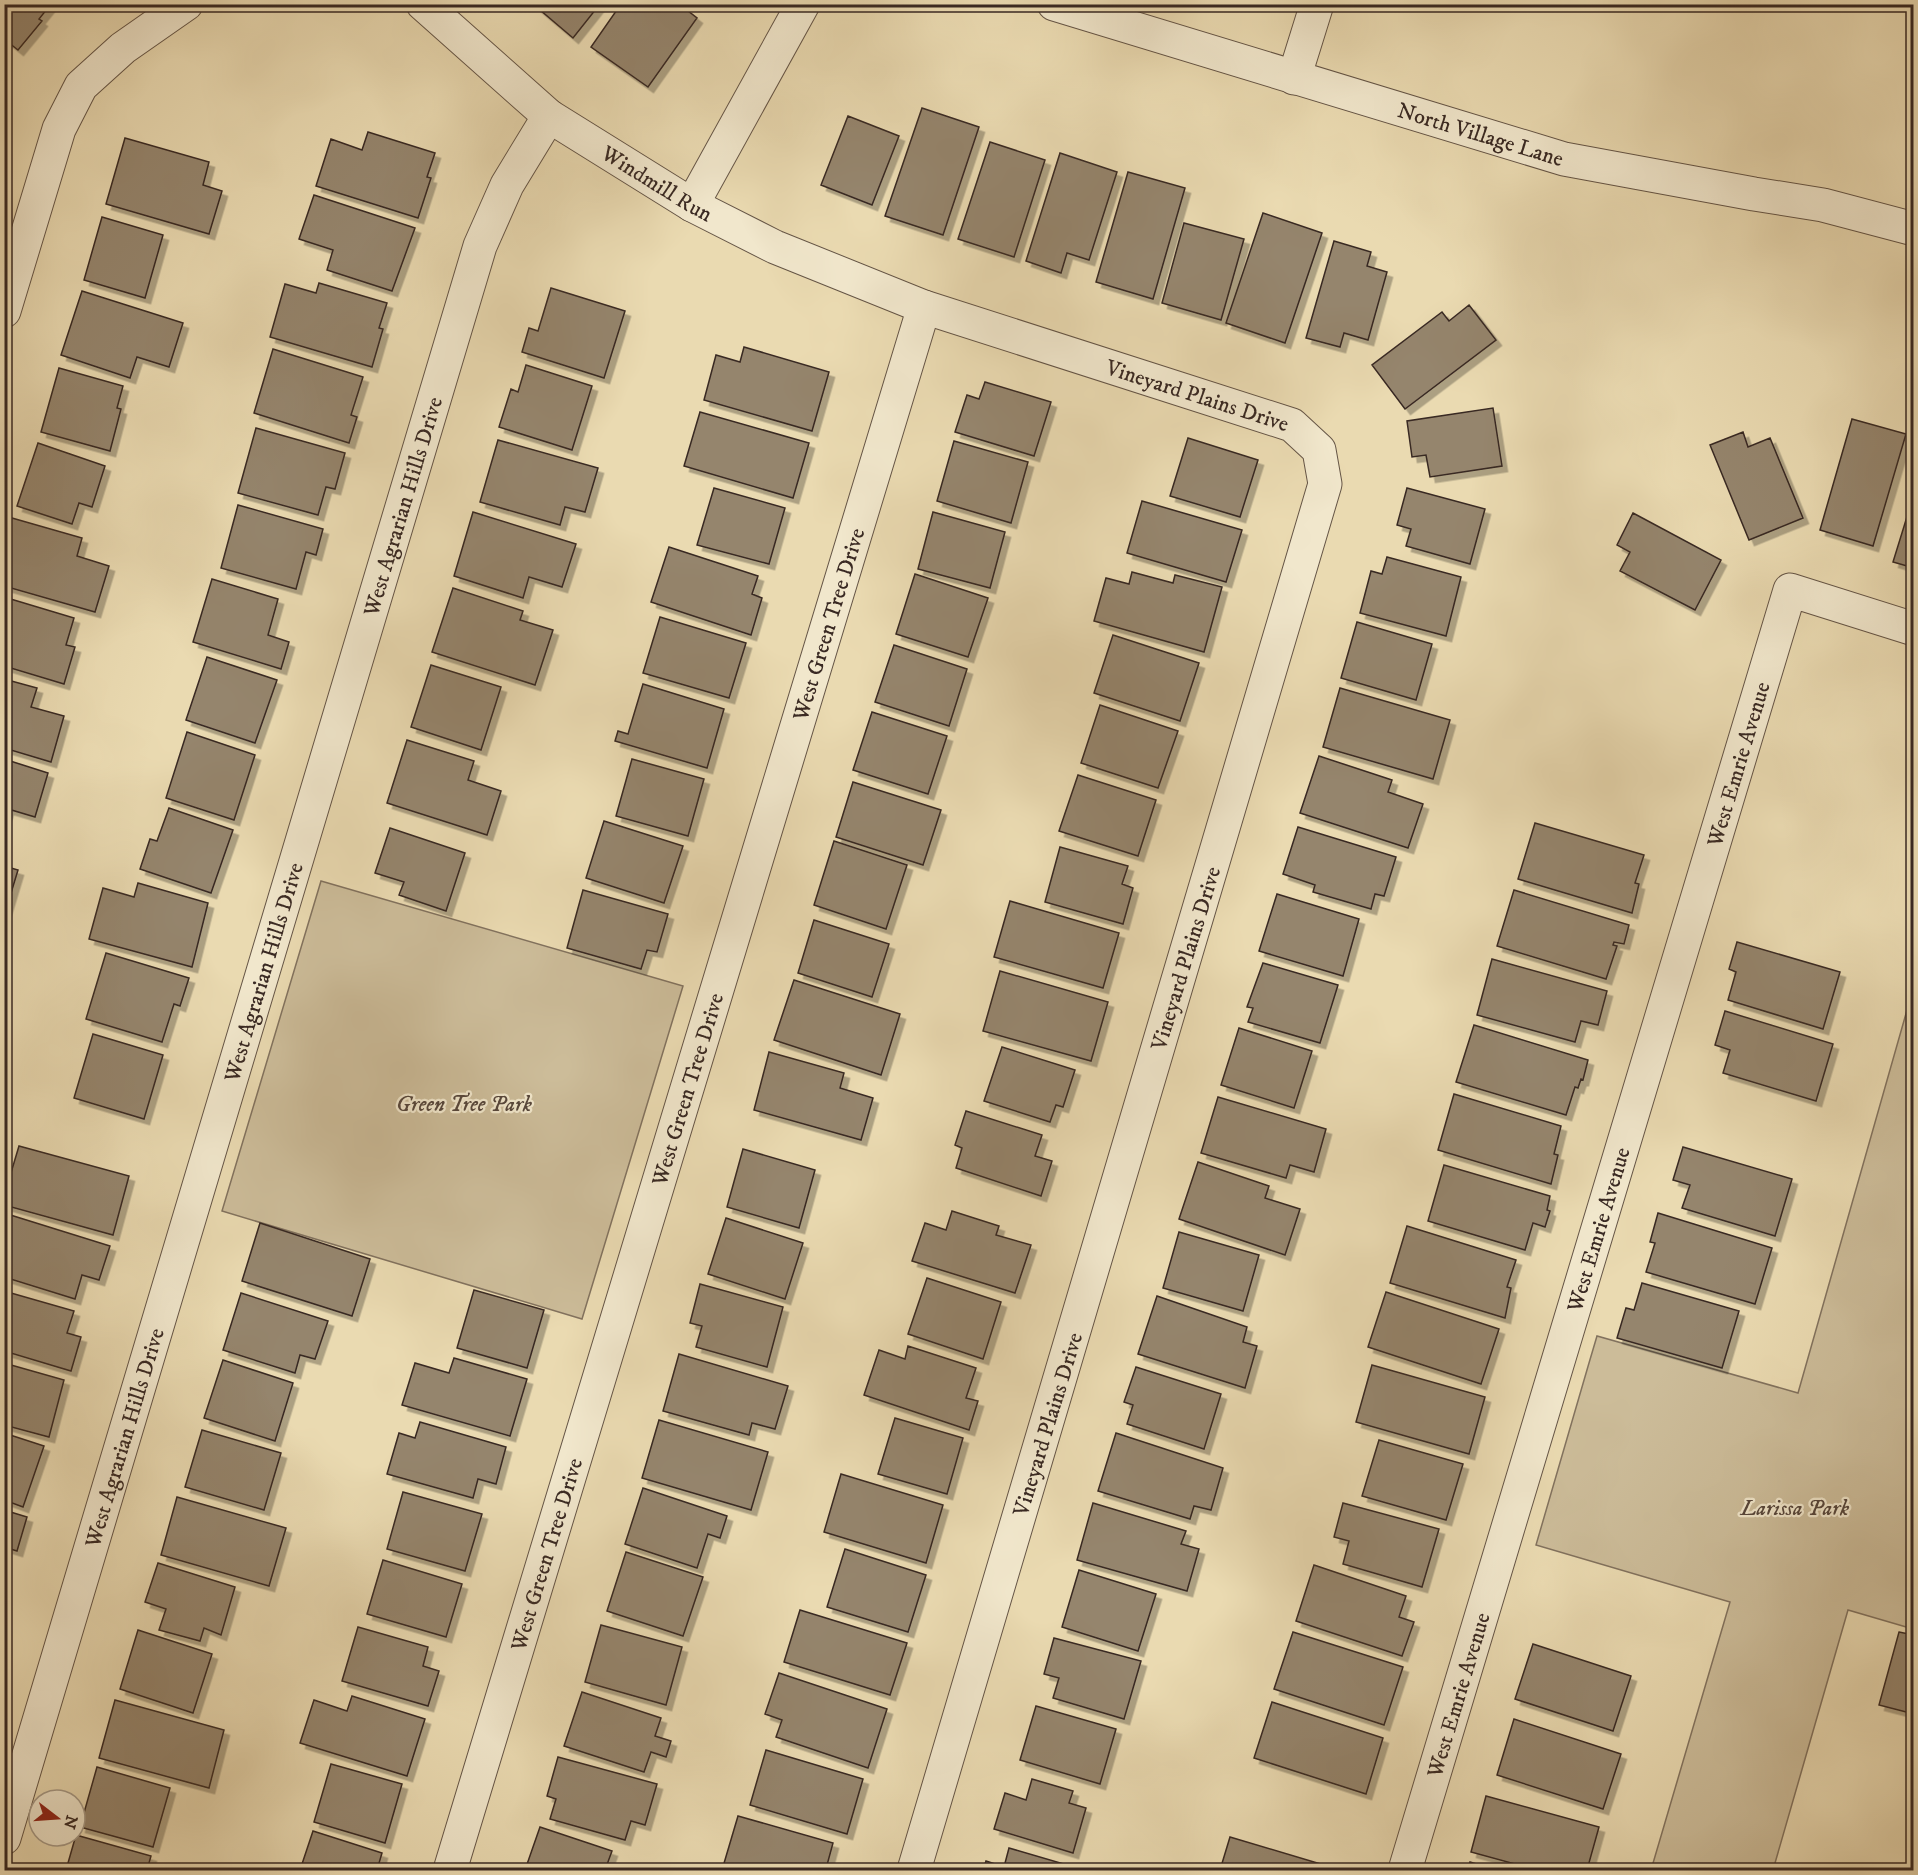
<svg xmlns="http://www.w3.org/2000/svg" width="1918" height="1875" font-family="'IM FELL DW Pica',serif">
	<defs>
		<filter id="shadow"><feDropShadow dx="5.5" dy="5.5" stdDeviation="0" flood-color="#0004"/></filter>
	</defs>
	<rect width="100%" height="100%" fill="#eadab1"/>
	<filter id="stains"><feTurbulence type="fractalNoise" baseFrequency=".00333" numOctaves="4"/><feColorMatrix values="0 0 0 0 .2 0 0 0 0 .09 0 0 0 0 .02 0 0 0 .5 -.17"/></filter>
	<radialGradient id="worn" r=".72"><stop offset=".6" stop-color="#630" stop-opacity="0"/><stop offset="1" stop-color="#630" stop-opacity=".3"/></radialGradient>
	<path fill="#ccbc99" stroke="#82725e" stroke-width="1.5" d="M321,881l362,105 -101,333 -360,-108z
		M1913,989l1,420 -5,15 5,2 -1,203 -65,-19 -75,260h-122l79,-268 -194,-57 53,-182 8,-27 201,57z"/>
	<path fill="#95856d" stroke="#392923" stroke-width="1.5" filter="url(#shadow)" d="M4,4h47l-12,15 3,2 -24,29 -14,-11z
		M533,4h67l-27,34z
		M621,4h58l18,14 -49,69 -57,-40z
		M922,108l57,19 -36,108 -58,-19z
		M848,116l51,20 -27,69 -51,-20z
		M368,132l67,21 -8,24 4,1 -13,40 -102,-32 15,-47 31,11z
		M125,138l84,24 -6,23 19,6 -13,43 -103,-30z
		M990,142l55,18 -31,97 -56,-18z
		M1060,153l57,19 -28,88 -22,-7 -6,20 -35,-12z
		M1128,172l57,16 -32,111 -57,-17z
		M314,195l101,33 -23,63 -65,-21 6,-20 -34,-11z
		M1263,213l59,20 -37,110 -59,-20z
		M102,217l61,18 -18,63 -61,-18z
		M1184,223l60,16 -23,81 -59,-17z
		M1334,241l37,11 -4,14 20,6 -19,68 -24,-7 -4,14 -34,-9z
		M319,283l68,20 -8,25 4,1 -11,38 -102,-30 15,-53 31,9z
		M551,288l74,23 -21,67 -82,-26 7,-24 9,3z
		M82,291l101,32 -14,44 -32,-10 -7,21 -69,-23z
		M1469,305l27,35 -91,69 -33,-44 70,-53 7,9z
		M744,347l85,25 -17,59 -108,-31 12,-45 24,7z
		M273,349l90,28 -12,38 6,2 -8,26 -95,-30z
		M526,365l66,21 -20,64 -73,-23 12,-38 7,3z
		M59,368l64,18 -6,22 4,1 -11,42 -69,-19z
		M985,382l66,20 -17,54 -79,-24 12,-37 12,4z
		M1493,408l9,58 -72,11 -4,-22 -14,2 -5,-36z
		M700,412l109,31 -16,55 -109,-32z
		M1852,419l54,15 -33,112 -53,-16z
		M256,428l89,25 -10,36 -9,-2 -8,28 -80,-22z
		M1743,432l5,15 22,-9 33,80 -54,22 -39,-95z
		M1188,438l70,22 -18,57 -70,-21z
		M498,440l100,28 -13,44 -20,-5 -5,18 -80,-23z
		M954,441l74,21 -17,61 -74,-22z
		M38,443l67,23 -13,41 -13,-4 -7,21 -55,-18z
		M714,488l71,20 -16,56 -72,-19z
		M1407,488l78,21 -15,55 -64,-18 5,-17 -14,-4z
		M1914,494v74l-21,-6z
		M1142,501l100,29 -16,52 -99,-29z
		M238,505l85,24 -7,26 -10,-3 -10,37 -75,-21z
		M473,512l103,32 -14,43 -33,-10 -6,21 -69,-22z
		M933,512l72,20 -15,56 -72,-19z
		M1633,513l88,47 -26,50 -75,-39 10,-19 -13,-7z
		M12,518l70,20 -5,18 32,10 -14,46 -91,-26v-43z
		M669,547l89,29 -6,18 10,4 -11,37 -100,-33z
		M1387,557l74,20 -15,59 -86,-23 11,-42 11,3z
		M1132,572l41,11 2,-8 47,12 -18,65 -110,-31 12,-43 23,6z
		M915,574l73,24 -20,59 -72,-23z
		M212,579l66,20 -10,36 21,7 -8,27 -88,-27z
		M453,588l70,23 -3,9 33,10 -18,55 -103,-33z
		M4,597l70,21 -8,27 9,2 -11,37 -60,-18z
		M660,617l86,26 -17,55 -86,-25z
		M1357,622l75,22 -16,56 -75,-22z
		M1113,635l86,28 -19,58 -86,-28z
		M894,645l73,24 -18,57 -74,-24z
		M207,657l70,23 -22,63 -69,-23z
		M431,665l70,22 -20,63 -70,-23z
		M4,679l33,9 -6,19 33,9 -13,46 -47,-14z
		M643,684l81,25 -17,59 -92,-27 3,-10 10,3z
		M1340,688l110,32 -17,59 -110,-32z
		M1100,705l78,26 -20,57 -77,-25z
		M872,712l75,24 -19,58 -75,-24z
		M187,732l68,23 -21,65 -68,-22z
		M407,740l67,21 -6,19 33,11 -14,44 -100,-32z
		M1319,756l73,24 -4,12 35,12 -15,44 -108,-35z
		M4,759l44,14 -13,44 -27,-8 -4,12z
		M632,759l72,20 -16,57 -72,-20z
		M1078,775l78,25 -18,56 -79,-25z
		M853,782l88,28 -18,55 -87,-28z
		M169,808l64,22 -22,63 -71,-24 10,-30 7,2z
		M604,821l79,25 -19,57 -78,-25z
		M1535,823l109,32 -9,28 4,1 -7,29 -114,-34z
		M1298,827l98,30 -12,39 -9,-2 -4,15 -58,-17 2,-7 -32,-11z
		M390,828l75,25 -19,58 -47,-16 5,-13 -29,-9z
		M834,841l73,24 -21,64 -72,-24z
		M1060,847l68,19 -6,18 11,4 -10,36 -78,-22z
		M4,866l14,4 -13,43h-1z
		M138,883l70,20 -16,64 -103,-28 14,-51 31,9z
		M583,890l85,24 -11,38 -10,-2 -6,19 -74,-21z
		M1514,890l115,35 -5,19 -10,-2 -1,3 4,1 -11,33 -109,-33z
		M1277,894l82,25 -16,57 -84,-25z
		M1010,901l109,32 -16,55 -109,-31z
		M814,920l75,24 -17,53 -74,-24z
		M1737,942l103,30 -17,57 -95,-29 8,-28 -7,-3z
		M106,953l83,25 -9,28 -6,-2 -12,38 -76,-23z
		M1492,959l115,32 -9,34 -17,-4 -6,21 -98,-27z
		M1263,963l75,22 -18,58 -72,-21 5,-14 -6,-1z
		M1000,971l108,31 -17,59 -108,-30z
		M794,980l106,34 -19,61 -107,-35z
		M1725,1011l108,33 -17,57 -93,-28 7,-23 -15,-5z
		M1474,1025l114,35 -5,20 -2,-1 -3,9 -3,-1 -9,28 -110,-33z
		M1239,1028l73,23 -18,57 -73,-23z
		M93,1034l70,21 -19,64 -70,-21z
		M1002,1047l73,23 -12,37 -7,-2 -6,17 -66,-21z
		M769,1052l75,21 -4,15 33,10 -12,42 -107,-30z
		M1454,1094l107,32 -7,28 4,1 -7,29 -113,-34z
		M1218,1097l108,32 -12,43 -24,-7 -4,13 -85,-25z
		M966,1111l76,24 -7,21 17,5 -11,35 -85,-28 6,-20 -7,-3z
		M19,1146l110,30 -16,59 -109,-30v-9z
		M1683,1147l109,32 -17,57 -93,-28 8,-23 -17,-5z
		M743,1149l72,21 -16,58 -72,-21z
		M1198,1162l71,24 -4,12 35,11 -15,46 -106,-36z
		M1444,1165l106,31 -3,14 3,1 -5,16 -12,-4 -8,27 -97,-29z
		M952,1211l47,15 -3,9 35,10 -16,48 -103,-32 13,-38 21,7z
		M4,1213l106,33 -11,34 -17,-5 -7,24 -71,-22z
		M1658,1213l114,35 -17,56 -109,-32 9,-29 -5,-1z
		M726,1218l77,25 -18,56 -77,-25z
		M260,1223l110,36 -18,57 -110,-35z
		M1407,1226l109,34 -9,27 4,1 -6,30 -115,-35z
		M1179,1232l80,23 -16,56 -80,-23z
		M927,1278l74,24 -18,57 -75,-25z
		M1642,1283l97,28 -17,57 -105,-30 9,-30 8,2z
		M700,1284l83,23 -16,60 -71,-20 6,-21 -12,-3z
		M474,1290l70,20 -17,58 -70,-20z
		M4,1291l70,20 -7,22 14,4 -10,34 -67,-20z
		M1386,1292l113,37 -18,55 -113,-37z
		M241,1293l87,28 -13,38 -15,-4 -5,18 -72,-23z
		M1157,1296l90,31 -4,15 14,4 -12,42 -107,-34z
		M908,1346l68,22 -10,30 12,3 -9,29 -105,-35 15,-45 26,9z
		M679,1354l109,32 -13,43 -23,-6 -3,12 -86,-24z
		M454,1358l73,21 -17,57 -108,-31 13,-42 34,10z
		M223,1360l70,23 -18,58 -71,-23z
		M4,1363l60,17 -15,57 -45,-12z
		M1372,1365l113,32 -16,57 -113,-32z
		M1136,1367l85,27 -17,55 -77,-25 6,-19 -9,-3z
		M895,1418l68,20 -16,56 -69,-20z
		M659,1420l109,32 -17,58 -109,-32z
		M420,1422l86,25 -10,37 -18,-5 -5,19 -86,-24 12,-41 16,5z
		M202,1430l79,23 -17,57 -79,-23z
		M4,1433l40,13 -21,61 -19,-7z
		M1116,1433l107,35 -12,42 -17,-4 -4,13 -92,-28z
		M1379,1440l84,24 -17,56 -84,-24z
		M841,1474l102,31 -17,58 -102,-31z
		M643,1488l84,28 -7,22 -12,-4 -11,34 -72,-24z
		M403,1492l79,22 -17,57 -78,-22z
		M177,1497l109,31 -17,58 -108,-31z
		M1093,1503l93,28 -5,13 18,5 -12,42 -110,-31z
		M1343,1503l96,26 -17,58 -79,-23 6,-23 -15,-4z
		M4,1510l23,7 -10,34 -13,-4z
		M845,1549l81,26 -18,57 -81,-25z
		M626,1552l77,25 -20,59 -76,-25z
		M383,1560l79,24 -16,53 -79,-23z
		M158,1563l77,24 -14,48 -17,-7 -4,13 -41,-11 7,-21 -21,-7z
		M1314,1565l92,31 -7,21 15,5 -12,34 -106,-35z
		M1079,1570l77,24 -18,57 -76,-24z
		M800,1610l107,33 -17,52 -106,-33z
		M601,1625l81,22 -16,58 -81,-23z
		M358,1627l70,20 -5,19 16,5 -11,35 -86,-25z
		M138,1630l74,24 -19,59 -73,-24z
		M1293,1632l110,35 -19,58 -110,-36z
		M1899,1632l15,3v79l-35,-9z
		M1054,1638l87,23 -17,58 -71,-21 6,-20 -15,-4z
		M1533,1644l98,32 -18,55 -98,-32z
		M779,1673l108,36 -19,59 -92,-31 6,-17 -17,-6z
		M582,1692l79,26 -6,18 16,5 -5,16 -15,-5 -7,20 -80,-26z
		M352,1696l73,23 -18,57 -107,-33 14,-43 33,11z
		M115,1700l109,30 -15,58 -110,-30z
		M1272,1702l111,36 -17,56 -112,-36z
		M1036,1706l80,23 -16,55 -80,-24z
		M1514,1719l107,35 -18,55 -106,-34z
		M766,1750l97,29 -16,55 -97,-29z
		M558,1757l99,27 -12,41 -14,-4 -6,19 -75,-21 6,-20 -9,-3z
		M331,1764l71,20 -17,59 -71,-21z
		M97,1767l73,21 -17,59 -73,-20z
		M1032,1779l41,12 -4,12 17,5 -13,45 -79,-24 11,-36 21,7z
		M1486,1796l113,31 -12,43h-50l-66,-18z
		M738,1816l95,27 -6,22 12,4v1h-117z
		M540,1827l72,24 -7,19h-80z
		M313,1831l69,22 -5,17h-77z
		M76,1835l75,21 -4,14h-81z
		M1230,1837l94,28 -2,5h-102z
		M1009,1848l72,21v1h-98l3,-9 18,6z
		M1470,1862l26,8h-29z"/>
	<g fill="none" stroke-linecap="round" stroke-linejoin="round">
		<g stroke="#655546" stroke-width="35">
			<g id="minor">
				<path id="s1" d="M423,4l126,112 143,89 83,42 149,60 368,118 27,25 6,34 -411,1386"/>
				<path id="s2" d="M1054,4l510,155 190,35 69,11 91,24"/>
				<path d="M1294,78l23,-74"/>
				<path d="M692,205l111,-201"/>
				<path d="M4,311l55,-182 22,-43 42,-38 63,-44"/>
				<path id="s3" d="M4,1838l476,-1592 27,-61 42,-69"/>
				<path id="s4" d="M450,1870l474,-1563"/>
				<path id="s5" d="M1405,1870l385,-1280 124,39"/>
			</g>
		</g>
		<use href="#minor" stroke="#f1e7cc" stroke-width="33"/>
	</g>
	<g text-anchor="middle" stroke-width="4.5" stroke-linejoin="round" paint-order="stroke">
		<g font-size="22" fill="#392923" stroke="#f1e7cc">
			<text dy="8" stroke="none"><textPath href="#s2" startOffset="446">North Village Lane</textPath></text>
			<text dy="8" stroke="none"><textPath href="#s1" startOffset="296">Windmill Run</textPath></text>
			<text dy="8" stroke="none"><textPath href="#s1" startOffset="878">Vineyard Plains Drive</textPath></text>
			<text dy="8" stroke="none"><textPath href="#s3" startOffset="1390">West Agrarian Hills Drive</textPath></text>
			<text dy="8" stroke="none"><textPath href="#s4" startOffset="1302">West Green Tree Drive</textPath></text>
			<text dy="8" stroke="none"><textPath href="#s5" startOffset="1155">West Emrie Avenue</textPath></text>
			<text transform="translate(1185 958) rotate(-73)" y="8">Vineyard Plains Drive</text>
			<text dy="8" stroke="none"><textPath href="#s3" startOffset="904">West Agrarian Hills Drive</textPath></text>
			<text dy="8" stroke="none"><textPath href="#s4" startOffset="816">West Green Tree Drive</textPath></text>
			<text dy="8" stroke="none"><textPath href="#s5" startOffset="669">West Emrie Avenue</textPath></text>
			<text transform="translate(1047 1424) rotate(-73)" y="8">Vineyard Plains Drive</text>
			<text dy="8" stroke="none"><textPath href="#s3" startOffset="418">West Agrarian Hills Drive</textPath></text>
			<text dy="8" stroke="none"><textPath href="#s4" startOffset="330">West Green Tree Drive</textPath></text>
			<text dy="8" stroke="none"><textPath href="#s5" startOffset="183">West Emrie Avenue</textPath></text>
		</g>
		<g font-size="22" font-style="italic" fill="#56463b" stroke="#f1e7cc">
			<text x="464" y="1111">Green Tree Park</text>
			<text x="1795" y="1515">Larissa Park</text>
		</g>
	</g>
	<rect width="1918" height="1875" fill="none" stroke="#eadab1" stroke-width="24"/>
	<rect x="6" y="6" width="1906" height="1863" fill="none" stroke="#392923" stroke-width="3"/>
	<rect x="12" y="12" width="1894" height="1851" fill="none" stroke="#392923" stroke-width="1.5"/>
	<g transform="translate(57 1818) rotate(107)"><circle r="28" fill="#f1e7cc" stroke="#a79b88" stroke-width="1.5"/>
	<path d="M0-4.5L10 22L0 15L-10 22Z" fill="#8f2418"/>
	<text y="-9" font-size="16" font-weight="bold" text-anchor="middle" fill="#392923">N</text>
	</g>
	<rect width="100%" height="100%" filter="url(#stains)"/>
	<rect width="100%" height="100%" fill="url(#worn)"/>
</svg>
